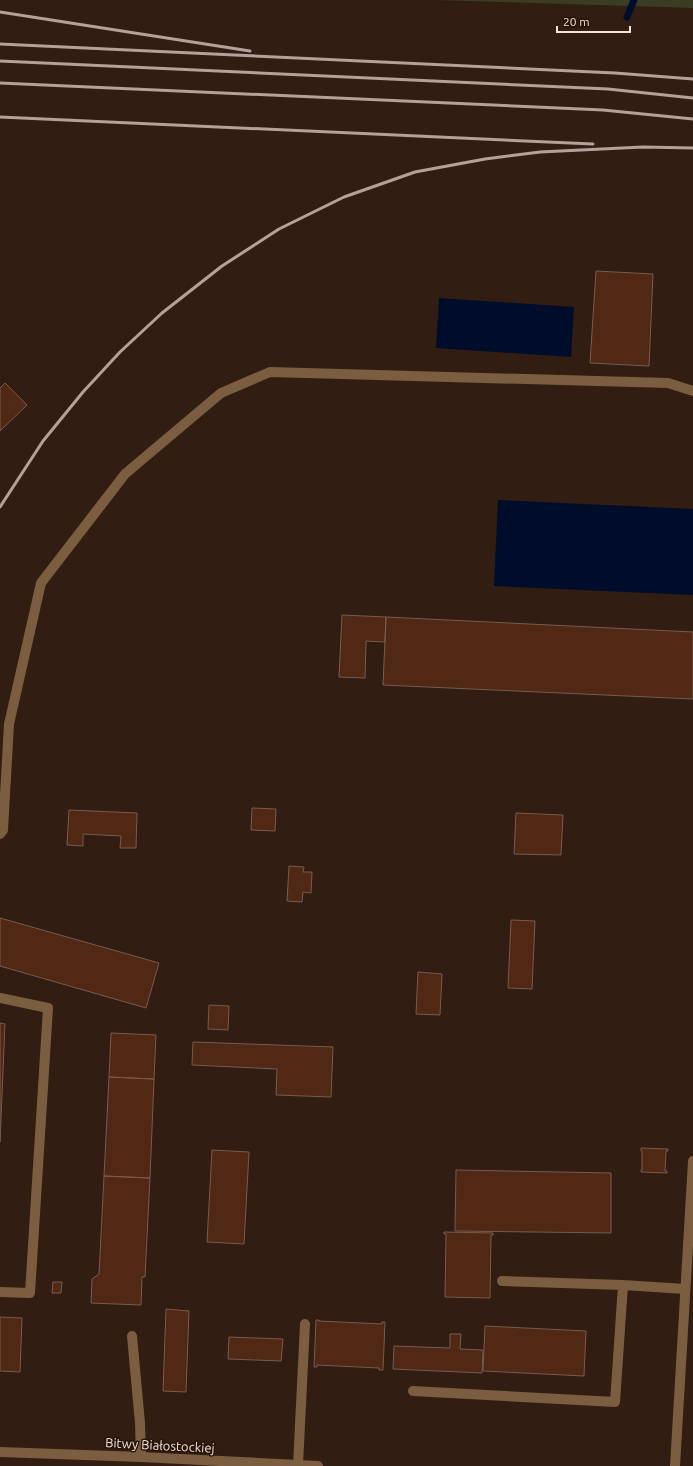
<svg xmlns="http://www.w3.org/2000/svg" width="693" height="1466" font-family="Ubuntu,sans-serif">
	<rect width="100%" height="100%" fill="#321d12"/>
	<path fill="#3a3c23" d="M433,0h260v8z"/>
	<path fill="#000d2a" d="M439,298l135,9 -3,50 -135,-9z
		M498,500l195,9v86l-199,-9z"/>
	<g fill="none" stroke-linecap="round" stroke-linejoin="round">
		<path stroke="#000d2a" stroke-width="7" d="M627,17l7,-17"/>
	</g>
	<path fill="#512813" stroke="#765c50" d="M596,271l57,3 -4,92 -59,-3z
		M5,383l22,22 -27,26v-43z
		M342,615l44,2 -1,25 -19,-1 -1,37 -26,-1z
		M386,617l307,15v67l-310,-14z
		M252,808l24,1 -1,22 -24,-1z
		M69,810l68,3 -1,35h-16l1,-12 -38,-2v12l-16,-1z
		M516,813l47,2 -2,40 -47,-1z
		M289,866l15,1 -1,5h9l-1,21 -8,-1 -1,10 -15,-1z
		M0,918l159,45 -13,45 -146,-42z
		M511,920l24,1 -3,68 -24,-1z
		M418,972l24,2 -2,41 -24,-1z
		M209,1005l20,1 -1,24 -20,-1z
		M0,1023l5,1 -5,118z
		M111,1033l45,2 -2,44 -45,-2z
		M193,1042l140,5 -2,50 -55,-2 1,-26 -85,-4z
		M109,1077l45,2 -4,99 -46,-2z
		M641,1148l27,1v2h-2l-1,20h2v2l-26,-1v-2h1v-19h-1z
		M212,1150l37,2 -5,92 -37,-2z
		M456,1170l155,3v60l-156,-2z
		M104,1176l46,2 -5,99h-3l-1,28 -50,-2 1,-24 7,-5z
		M444,1232l49,1v2h-2l-1,63 -45,-1 1,-63h-2z
		M53,1282h9l-1,11h-9z
		M166,1309l23,2 -3,81 -23,-1z
		M0,1317l22,1 -2,54 -20,-1z
		M316,1320h3v1l63,3v-2h3l-2,48h-4v-2l-62,-3v2h-3z
		M485,1326l101,5 -2,45 -101,-5z
		M450,1334h11l-1,15 23,1 -1,23 -89,-4 1,-23 56,2z
		M229,1337l54,2 -2,22 -53,-2z"/>
	<g fill="none" stroke-linecap="round" stroke-linejoin="round">
		<path stroke="#7b5d40" stroke-width="10" d="M0,834l3,-4 6,-106 32,-141 84,-109 96,-81 49,-21 398,11 25,8
			M0,998l48,10 -18,285 -30,-1
			M502,1281l121,4 62,4
			M132,1336l8,87 1,34
			M413,1391l202,11 8,-117
			M0,1452l141,5 177,9
			M298,1465l7,-141
			M675,1466l18,-305"/>
		<path stroke="#b4a29a" stroke-width="3" d="M0,12l250,39
			M0,44l615,29 78,6
			M0,61l608,28 85,9
			M0,83l603,27 90,9
			M0,117l593,27
			M0,507l43,-66 40,-49 37,-40 42,-39 60,-47 57,-37 65,-32 71,-25 70,-13 55,-7 103,-5 50,1"/>
	</g>
	<g text-anchor="middle" stroke-width="3" stroke-linejoin="round" paint-order="stroke">
		<g font-size="13" fill="#f3e3dc" stroke="#281309">
			<text transform="translate(160 1445) rotate(3)" y="5">Bitwy Białostockiej</text>
		</g>
	</g>
	<path d="M557 26v6h73v-6" fill="none" stroke="#f3e3dc" stroke-width="2"/>
	<text x="563" y="26" font-size="12" fill="#f3e3dc" stroke="#281309" stroke-width="3" paint-order="stroke">20 m</text>
</svg>
